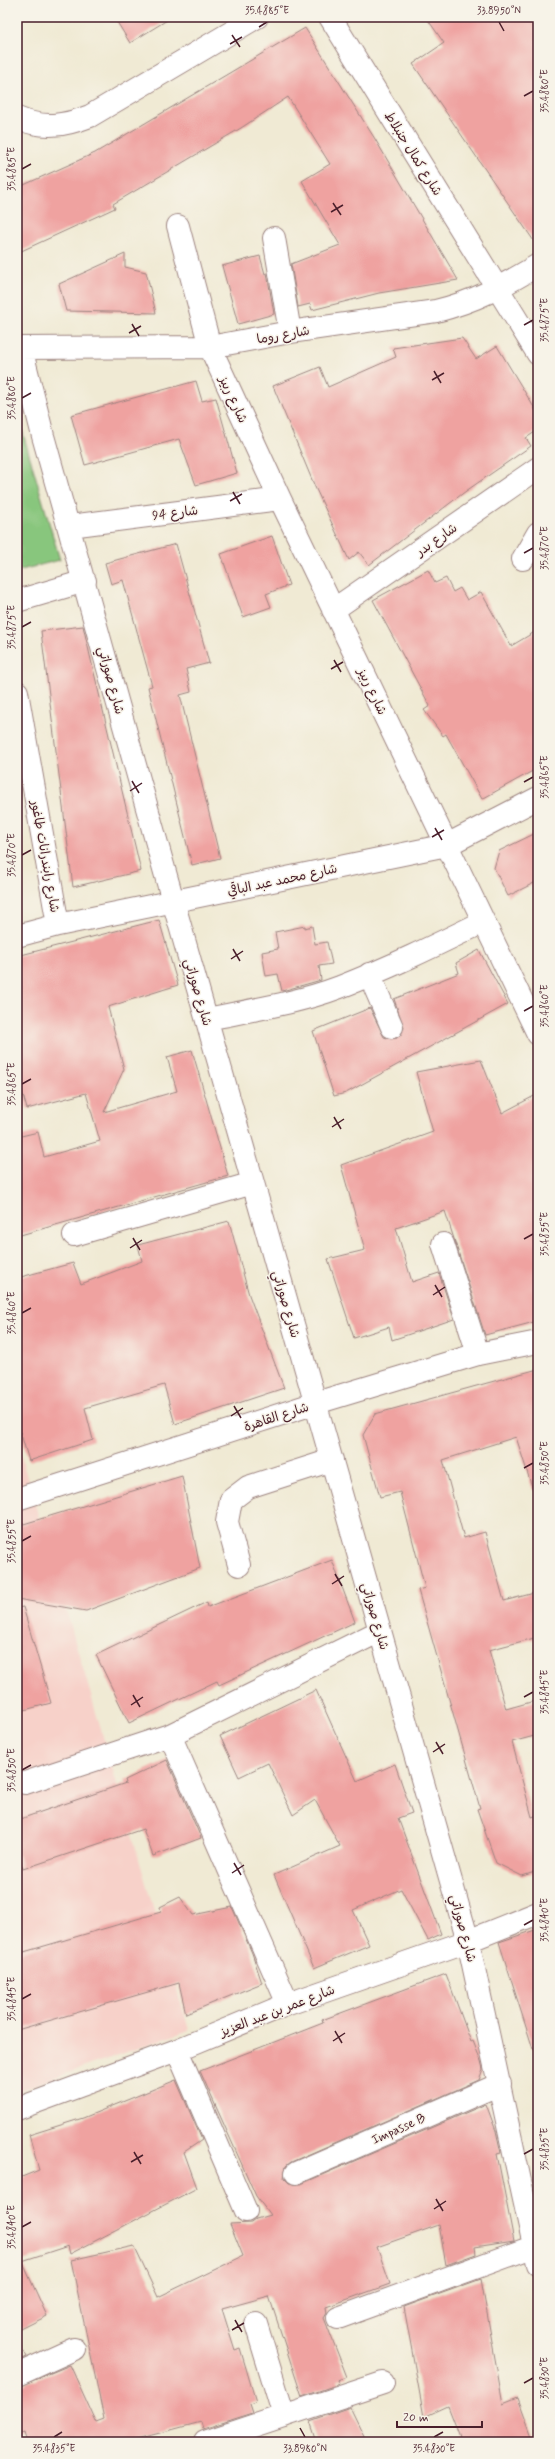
<svg xmlns="http://www.w3.org/2000/svg" width="555" height="2459" font-family="Mynerve,'Playpen Sans Arabic',sans-serif">
	<rect width="100%" height="100%" fill="#f7f3e8"/>
	<filter id="ink" filterUnits="userSpaceOnUse"><feTurbulence type="fractalNoise" baseFrequency=".025" numOctaves="2"/><feDisplacementMap in="SourceGraphic" scale="8" xChannelSelector="R" yChannelSelector="G"/><feConvolveMatrix kernelMatrix="1 2 1 2 8 2 1 2 1" color-interpolation-filters="sRGB"/></filter>
	<filter id="wash" filterUnits="userSpaceOnUse"><feTurbulence type="fractalNoise" baseFrequency=".012" numOctaves="4" result="noise"/><feDisplacementMap in="SourceGraphic" scale="16" xChannelSelector="R" yChannelSelector="G"/><feGaussianBlur stdDeviation="0.9" result="paint"/><feColorMatrix in="noise" values="0 0 0 0 0 0 0 0 0 0 0 0 0 0 0 0 0 1.4 0 .05"/><feComposite in="paint" operator="in"/></filter>
	<g filter="url(#wash)">
		<rect width="100%" height="100%" fill="#f0ead4"/>
		<path fill="#f7d1c9" d="M17,1443l172,587 -172,61z"/>
		<path fill="#88c67d" stroke="#697254" d="M17,413l43,147 -43,11z"/>
		<g id="blocks">
			<path fill="#efa2a0" d="M114,17h58l-42,26z
				M426,17h112v230l-125,-183 31,-21z
				M305,28l70,111 83,141 -79,13 -67,17 -2,-6 -12,3 -7,-43 49,-19 -38,-64 28,-17 -42,-67 -47,31 -128,76 2,4 -98,45v-65l78,-35z
				M125,254v13l21,5 10,41 -90,-2 -7,-27z
				M260,256l5,18 2,-1 7,41 -36,10 -16,-58z
				M462,338l14,21 21,-13 41,68v16l-12,8 5,8 -65,45 -97,74 -10,-13 -10,8 -34,-73 -42,-101 47,-19 8,20 68,-30 -3,-9z
				M196,381l6,20 14,-3 21,75 -41,12 -17,-46 -94,26 -14,-50z
				M272,536l17,49 -23,9 5,13 -28,10 -22,-63z
				M176,544l33,119 -23,6 5,23 -11,3 40,163 -28,7 -44,-178 4,-1 -29,-106 -12,4 -6,-21z
				M428,570l7,13 11,-5 7,14 7,-4 7,12 14,-8 30,54 27,-16v138l-56,31 -36,-65 -3,2 -19,-26 6,-4 -57,-106z
				M83,626l58,245 -68,16 -32,-256z
				M538,832v49l-30,15 -14,-28 5,-17z
				M159,920l19,65 -70,22 16,62 -20,43 73,-21 -10,-34 25,-7 36,126 -211,60v-99l21,-5 6,25 56,-16 -14,-48 -59,16 -10,-35v-118z
				M305,926v2l7,-2 3,18 12,-2 5,22 -13,2 2,14 -39,11 -4,-17 -12,2 -4,-24 16,-3 -3,-17z
				M479,950l29,54 -162,89 -12,3 -21,-65 57,-23 14,29 7,2 6,-1 7,-10 -10,-29 65,-26 -3,-10z
				M481,1060l21,53 36,-19v227l-53,14 -40,-124 -49,17 16,54 27,-9 15,46 -62,21 -3,-13 -35,11 -26,-79 37,-9 -24,-85 92,-33 -17,-60z
				M229,1221l20,74 35,93 -109,36 -11,-39 -79,23 8,32 -64,21 -12,-40v-143l56,-15 8,21 61,-23 -4,-16z
				M538,1369v120l-5,1 -17,-53 -73,23 21,78 21,-6 19,69 34,-9v45l-49,13 17,59 32,-9v35l-26,7 20,75 6,-2v56l-16,5 -26,-13 -19,-54 3,-1 -62,-218 7,-2 -25,-96 -20,5 -17,-62 12,-21z
				M182,1476l18,92 -114,43 -69,-12v-73z
				M332,1560l23,62 -136,63 -2,-4 -88,42 -33,-68 111,-53 1,5z
				M23,1607l28,96 -34,9v-104z
				M316,1690l41,91 38,-17 17,49 -14,5 43,116 -13,6 -27,-51 -48,21 16,35 -55,23 -40,-93 66,-29 -25,-46 -22,15 -25,-52 -29,14 -19,-41z
				M167,1760l34,78 -48,18 -10,-27 -120,40 -6,-18v-31l109,-37 -1,-3z
				M180,1897l13,18 39,-8 20,46 10,30 -76,31 -7,-31 -162,47v-76l144,-42 -1,-5z
				M538,1929v119l-5,1 -34,-107z
				M446,1974l25,68 2,-1 8,20 2,8 -4,11 -188,82 -5,4 -2,12 5,5 12,1 185,-80 10,27 5,22 -4,1 17,87 -39,6 1,7 -30,11 -7,-40 -62,22 13,37 -64,23 1,6 -3,5 23,59 -10,3 2,4 -37,13 -33,-101 -47,13 13,41 5,-2 16,54 -6,2 3,9 -50,16 -2,-7 -75,20h-98l-3,-10 -8,3v-48l53,-22 26,57 8,-3 -33,-159 63,-14 24,51 85,-41 -13,-32 21,-1 5,-4 14,-4 -14,-19 -56,-125 123,-48 -1,-3z
				M176,2080l26,60 -18,12 13,36 -127,66 -2,-8 -46,15 25,55 -30,15v-152l22,-9 -10,-35 54,-17z
				M481,2279l22,125 15,-6 16,44h-72l-14,-36 -24,11 -20,-110z
				M17,2340l9,17 -9,4z
				M350,2407l17,35h-50l-7,-21z"/>
		</g>
	</g>
	<g filter="url(#ink)">
		<use href="#blocks" fill-opacity="0" stroke="#9d8480" stroke-width="1"/>
		<g fill="none" stroke-linecap="round" stroke-linejoin="round">
			<g stroke="#9d8480" stroke-width="24">
				<path id="minor" d="M17,118c26,11 47,8 73,-2l167,-99
					M178,226l32,121 70,152 258,535
					M274,238l16,94
					M17,348l193,-1 80,-15 146,-21c40,-10 67,-25 102,-46
					M21,348l22,88 130,465 295,1040 70,323
					M70,526l210,-27
					M523,559l15,-26
					M17,601l68,-20
					M333,610l205,-142
					M17,692l41,233
					M17,936l41,-11 389,-80 91,-47
					M369,974l23,53
					M207,1019c44,-9 91,-16 133,-32 49,-19 96,-42 143,-65
					M74,1235l179,-52
					M443,1244l35,110
					M17,1499l299,-96 162,-49 60,-12
					M239,1565l-12,-43 4,-22 17,-13 84,-27
					M170,1735l118,269
					M25,1783l145,-48 210,-104
					M177,2050l69,161
					M17,2109l160,-59 111,-46 180,-63 70,-28
					M296,2173l204,-89
					M338,2318l197,-72
					M256,2324l28,92
					M17,2375l57,-26
					M205,2442l178,-59"/>
			</g>
			<g stroke="#9d8480" stroke-width="24">
				<path id="major" d="M330,17l208,337"/>
			</g>
			<use href="#minor" stroke="#fff" stroke-width="22"/>
			<use href="#major" stroke="#fff" stroke-width="22"/>
		</g>
	</g>
	<path fill="none" stroke="#4a1f2b" stroke-width="1.5" d="M499,22l5,9M259,27l8,-5M232,35l8,12M230,44l12,-7M524,96l9,-5M22,169l9,-5M333,203l8,12M331,212l12,-7M132,324l7,12M524,325l9,-5M129,333l12,-7M434,371l7,12M432,380l12,-7M22,398l9,-5M233,492l7,12M230,501l12,-7M524,553l9,-5M22,627l9,-5M334,660l7,12M331,669l12,-7M132,781l7,12M524,782l9,-5M130,791l12,-8M435,828l7,12M432,837l12,-7M22,855l9,-5M233,949l7,12M231,959l12,-8M524,1011l9,-5M22,1084l9,-5M334,1117l7,12M332,1127l12,-8M133,1238l7,12M524,1239l9,-5M130,1248l12,-8M435,1285l7,12M433,1295l12,-8M22,1313l9,-5M234,1406l7,12M231,1416l12,-8M524,1468l9,-5M22,1541l9,-5M335,1574l7,12M332,1584l12,-8M133,1695l7,12M524,1697l9,-5M131,1705l12,-8M436,1742l7,12M433,1752l12,-8M22,1770l9,-5M234,1863l7,12M232,1873l12,-8M524,1925l9,-5M22,1999l9,-5M335,2031l7,12M333,2041l12,-8M134,2152l7,12M524,2154l9,-5M131,2162l12,-7M436,2199l7,12M434,2209l12,-8M22,2227l9,-5M235,2320l7,12M232,2330l12,-7M524,2383l9,-5M300,2428l5,9M54,2437l8,-5M434,2437l9,-5"/>
	<g text-anchor="middle" stroke-width="3" stroke-linejoin="round" paint-order="stroke">
		<g font-size="13" fill="#4a1f2b" stroke="#f7f3e8">
			<text transform="translate(414 153) rotate(58)" y="5">شارع كمال جنبلاط</text>
			<text transform="translate(283 334) rotate(-10)" y="5">شارع روما</text>
			<text transform="translate(234 399) rotate(65)" y="5">شارع ربيز</text>
			<text transform="translate(175 512) rotate(-7)" y="5">شارع 94</text>
			<text transform="translate(436 539) rotate(-35)" y="5">شارع بدر</text>
			<text transform="translate(112 680) rotate(75)" y="5">شارع صوراتي</text>
			<text transform="translate(373 691) rotate(64)" y="5">شارع ربيز</text>
			<text transform="translate(46 856) rotate(80)" y="5">شارع رابندرانات طاغور</text>
			<text transform="translate(282 879) rotate(-12)" y="5">شارع محمد عبد الباقي</text>
			<text transform="translate(199 992) rotate(74)" y="5">شارع صوراتي</text>
			<text transform="translate(287 1304) rotate(74)" y="5">شارع صوراتي</text>
			<text transform="translate(276 1416) rotate(-18)" y="5">شارع القاهرة</text>
			<text transform="translate(376 1616) rotate(74)" y="5">شارع صوراتي</text>
			<text transform="translate(464 1928) rotate(75)" y="5">شارع صوراتي</text>
			<text transform="translate(277 2010) rotate(-21)" y="5">شارع عمر بن عبد العزيز</text>
			<text transform="translate(398 2128) rotate(-24)" y="5">Impasse B</text>
		</g>
	</g>
	<rect width="555" height="2459" fill="none" stroke="#f7f3e8" stroke-width="44"/>
	<path d="M397 2421v6h85v-6" fill="none" stroke="#4a1f2b" stroke-width="2"/>
	<text x="403" y="2421" font-size="12" fill="#4a1f2b" stroke="#f7f3e8" stroke-width="3" paint-order="stroke">20 m</text>
	<rect x="22" y="22" width="511" height="2415" fill="none" stroke="#4a1f2b" stroke-width="1.5"/>
	<g font-size="10" text-anchor="middle" fill="#4a1f2b">
		<text x="267" y="14">35.4885°E</text>
		<text x="499" y="14">33.8950°N</text>
		<text transform="translate(544 91) rotate(-90)" y="4">35.4880°E</text>
		<text transform="translate(11 169) rotate(-90)" y="4">35.4885°E</text>
		<text transform="translate(544 320) rotate(-90)" y="4">35.4875°E</text>
		<text transform="translate(11 398) rotate(-90)" y="4">35.4880°E</text>
		<text transform="translate(544 548) rotate(-90)" y="4">35.4870°E</text>
		<text transform="translate(11 627) rotate(-90)" y="4">35.4875°E</text>
		<text transform="translate(544 777) rotate(-90)" y="4">35.4865°E</text>
		<text transform="translate(11 855) rotate(-90)" y="4">35.4870°E</text>
		<text transform="translate(544 1006) rotate(-90)" y="4">35.4860°E</text>
		<text transform="translate(11 1084) rotate(-90)" y="4">35.4865°E</text>
		<text transform="translate(544 1234) rotate(-90)" y="4">35.4855°E</text>
		<text transform="translate(11 1313) rotate(-90)" y="4">35.4860°E</text>
		<text transform="translate(544 1463) rotate(-90)" y="4">35.4850°E</text>
		<text transform="translate(11 1541) rotate(-90)" y="4">35.4855°E</text>
		<text transform="translate(544 1692) rotate(-90)" y="4">35.4845°E</text>
		<text transform="translate(11 1770) rotate(-90)" y="4">35.4850°E</text>
		<text transform="translate(544 1920) rotate(-90)" y="4">35.4840°E</text>
		<text transform="translate(11 1999) rotate(-90)" y="4">35.4845°E</text>
		<text transform="translate(544 2149) rotate(-90)" y="4">35.4835°E</text>
		<text transform="translate(11 2227) rotate(-90)" y="4">35.4840°E</text>
		<text transform="translate(544 2378) rotate(-90)" y="4">35.4830°E</text>
		<text x="54" y="2452">35.4835°E</text>
		<text x="305" y="2452">33.8980°N</text>
		<text x="434" y="2452">35.4830°E</text>
	</g>
</svg>
